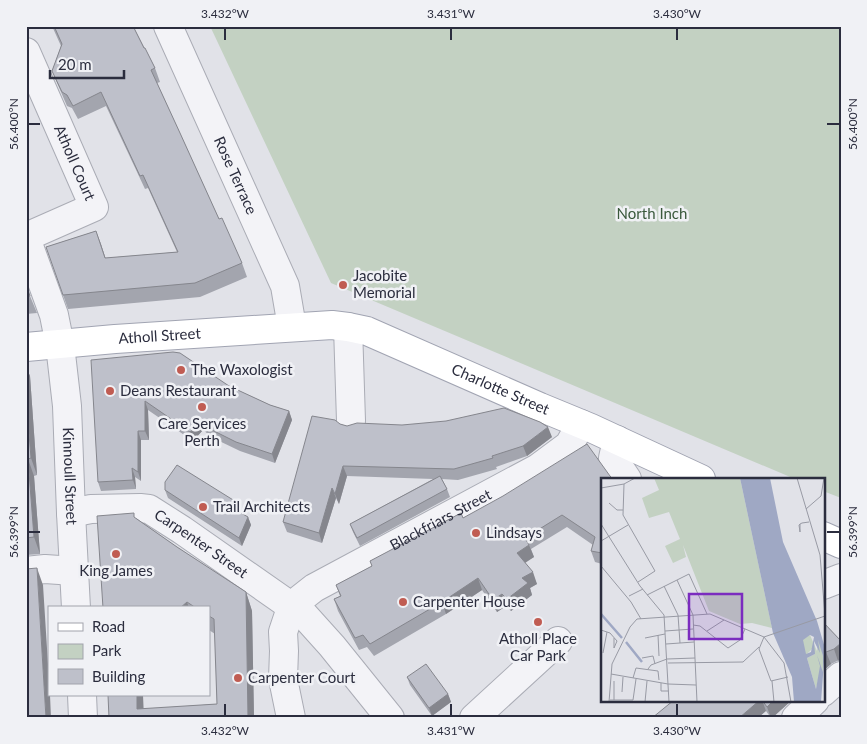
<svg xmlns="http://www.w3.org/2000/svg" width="867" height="744" font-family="Lato,sans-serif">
	<rect width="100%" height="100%" fill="#e1e2e8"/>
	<path fill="#c3d1c2" d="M210,26h631v472l-18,-7v-12h-28l-464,-196z"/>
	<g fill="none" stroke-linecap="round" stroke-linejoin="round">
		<g stroke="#aaacb5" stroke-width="30">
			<g id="minor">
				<path id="s1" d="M168,26l117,260 7,41"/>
				<path id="s2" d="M26,52l68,155 -68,30"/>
				<path id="s3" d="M26,238l28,77 6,30 7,61 4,107 5,95"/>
				<path d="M348,327l3,94"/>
				<path d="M617,440l-4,18 14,21"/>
				<path id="s4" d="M71,513l20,-4 49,-1 9,1 33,21 123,86 27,30 58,72"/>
				<path d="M26,571l19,-2 29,2"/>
				<path d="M823,585l18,-7"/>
				<path d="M823,692l18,-16"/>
				<path d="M82,695l1,23"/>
				<path id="s5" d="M291,718l-8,-39 1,-28 -1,-19 5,-15 5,-9 7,-9 14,-11 224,-120 31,-23 12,-21"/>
				<path d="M474,718l84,-77"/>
				<path d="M796,718l19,-18"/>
			</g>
		</g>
		<g stroke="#a1a4b2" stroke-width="30">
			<g id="major">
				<path id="s6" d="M26,347l89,-8 217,-14 16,2 19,4 173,76 51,21 110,51"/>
				<path d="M823,536l18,8"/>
			</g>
		</g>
		<use href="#minor" stroke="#f3f3f7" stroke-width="28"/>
		<use href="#major" stroke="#fff" stroke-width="28"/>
	</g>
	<path fill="#a3a5ae" d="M52,26h81l22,42 5,14 -3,1 62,136 23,44 5,14 -47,20 -132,12 -22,-62 50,-16 9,27 72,-6 -29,-64 -3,1 -39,-83 -28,13 -6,-11 -5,-2 -15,-35 9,-25z
		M26,284l4,12 7,17 -11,1z
		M173,352l56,34 41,19 19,6 3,9 -17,43 -35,-12 -27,-13 -10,-8 -10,11 -45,-31 1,30h-8v41l-6,-4 1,12 -35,2 -3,-9z
		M26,367l4,9 7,99 -3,1 6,78 -14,1z
		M340,424l7,2 55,-1 150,12 -25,19 -31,11 1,2 -39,11 -16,-1 5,10 3,8 -90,49 -7,-14 -3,-8 83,-45 -86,-3 -8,28 -3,-6 -14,45 -35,-11 -4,-10z
		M602,479v85l-7,-2 -4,-11 2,-6 -26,-18 -36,22 3,8 -9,5 12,22 -7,4 2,7 -21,16 -5,-5 -9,6 -15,-22 -36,24 -72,42 -7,-9 -8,3 -21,-39 -4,-12 6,-3 -4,-11 36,-19 -2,-5 93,-43z
		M165,490l73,13 3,8 -1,2 8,4 3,8 -9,21 -74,-48z
		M136,518l41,29 69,45 6,19 2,107h-145l34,-23v14l74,-5 -2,-70 -6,-4v-22h-106z
		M823,622l18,19v18l-10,5 -8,7z
		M407,677l41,17 3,8 -19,14 -22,-31z
		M674,700h118l-20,18h-1l-5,-7z"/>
	<path fill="#85868d" d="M96,231l5,13 9,28 -5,-14z
		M26,367l4,9 7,99 -6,-17 -5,-62z
		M145,401l3,9 1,30 -4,-9z
		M289,411l3,9 -17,43 -3,-9z
		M200,421l3,9 -10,11 -3,-9z
		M548,427l4,10 -25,19 -4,-10z
		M138,431l3,9v41l-3,-9z
		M28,459l6,17 6,78 -6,-17z
		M343,466l4,10 -8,28 -4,-10z
		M132,468l3,9 1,12 -3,-9z
		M332,488l4,10 -14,45 -3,-10z
		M238,503l3,8 -4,6 -3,-8z
		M248,517l3,8 -9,21 -3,-8z
		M529,545l5,12 -12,8 -5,-12z
		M37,568l6,17 6,95v15h1l1,23h-5z
		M533,572l4,12 -7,4 2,7 -21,16 -4,-12 15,-21z
		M478,578l4,12 -36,24 -4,-12z
		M246,592l6,19 2,107h-6z
		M502,594l4,12 -9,6 -4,-12z
		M187,602l2,6h-9z
		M841,643v16l-3,2 -4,-12z
		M826,652l5,12 -8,7v-16z
		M448,694l3,8 -19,14 -3,-8z
		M137,695h6l1,23 -7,-9z
		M760,700h2l4,11 -8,7h-19z
		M774,700h18l-20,18h-1l-4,-11z"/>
	<path fill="#bec0ca" stroke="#85868d" d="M54,26h79l11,22h1l10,20 -4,2 29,63 39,86 3,-1 20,45 -47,20 -132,12 -17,-48 50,-16 9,27 73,-6 -35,-77 -3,1 -39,-84 -28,14 -6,-11 -5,-3 -10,-21 10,-27z
		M26,284l4,12h-4z
		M173,352l7,1 49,33 41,19 19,6 -17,43 -36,-12 -26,-13 -10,-8 -10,11 -45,-31v30h-7v41l-6,-4 1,12 -35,2 -7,-122z
		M26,396l5,62 -3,1 6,78 -8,1z
		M504,408l36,14 8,5 -25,19 -31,10 1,2 -39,11 -111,-3 -8,28 -3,-6 -13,45 -36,-11 29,-106 23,4 5,4 7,2 10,-3 45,2 44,-4z
		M587,444l23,32 3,3h-11v74l-11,-2 4,-14 -33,-22 -37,23 4,7 -12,8 16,19 -11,6 6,5 -21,16 -5,-5 -9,6 -15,-22 -36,24 -72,42 -7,-9 -8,3 -21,-39 7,-3 -5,-11 36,-19 -2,-5 91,-48 2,5 40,-22z
		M177,465l61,38 -4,6 14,8 -9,21 -74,-48v-8z
		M440,476l7,13 -90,49 -7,-14z
		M134,513v4l43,30 69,45 2,126h-139l-1,-23h29v14l80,-5 -3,-85 -5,-3v-8h-13l-9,-6 -7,6h-77l-6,-92z
		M37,568l9,150h-20v-149z
		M823,622l18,19v2l-7,6 -8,3 -3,3z
		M426,664l22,30 -19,14 -22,-31z
		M674,700h86l-21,18h-87z
		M762,700h12l-7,7z"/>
	<path fill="none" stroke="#2b2d3e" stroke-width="2" d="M225,28v12M451,28v12M677,28v12M28,124h12M827,124h13M28,532h12M827,532h13M225,704v12M451,704v12M677,704v12"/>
	<g fill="#c05c52" stroke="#f0f1f5" stroke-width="2">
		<circle cx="343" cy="285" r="5"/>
		<circle cx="181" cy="370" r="5"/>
		<circle cx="110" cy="391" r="5"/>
		<circle cx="202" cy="407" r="5"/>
		<circle cx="203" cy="507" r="5"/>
		<circle cx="476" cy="533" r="5"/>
		<circle cx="116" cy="554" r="5"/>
		<circle cx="403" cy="602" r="5"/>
		<circle cx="538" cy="622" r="5"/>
		<circle cx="238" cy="678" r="5"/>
	</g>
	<g text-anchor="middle" stroke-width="5" stroke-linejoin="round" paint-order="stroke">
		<g font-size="15" fill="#2b2d3e" stroke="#f0f1f5">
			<text dy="5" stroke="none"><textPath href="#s2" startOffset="121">Atholl Court</textPath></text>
			<text dy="5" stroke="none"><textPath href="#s1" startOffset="164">Rose Terrace</textPath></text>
			<text dy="5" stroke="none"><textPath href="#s6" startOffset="134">Atholl Street</textPath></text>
			<text dy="5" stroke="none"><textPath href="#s6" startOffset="488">Charlotte Street</textPath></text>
			<text dy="5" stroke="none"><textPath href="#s3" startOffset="244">Kinnoull Street</textPath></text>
			<text dy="5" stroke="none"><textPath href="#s5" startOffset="286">Blackfriars Street</textPath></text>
			<text dy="5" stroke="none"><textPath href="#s4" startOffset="141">Carpenter Street</textPath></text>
		</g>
		<g font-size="15" fill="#39583b" stroke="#f0f1f5">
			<text x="652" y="219">North Inch</text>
		</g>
		<g font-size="15" fill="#2b2d3e" stroke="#f0f1f5" text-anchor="start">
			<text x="353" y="281">Jacobite<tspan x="353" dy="17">Memorial</tspan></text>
			<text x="191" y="375">The Waxologist</text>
			<text x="120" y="396">Deans Restaurant</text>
			<text x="202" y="429" text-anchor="middle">Care Services<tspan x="202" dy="17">Perth</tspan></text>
			<text x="213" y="512">Trail Architects</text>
			<text x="486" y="538">Lindsays</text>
			<text x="116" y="576" text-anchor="middle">King James</text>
			<text x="413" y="607">Carpenter House</text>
			<text x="538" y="644" text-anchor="middle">Atholl Place<tspan x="538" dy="17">Car Park</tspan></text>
			<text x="248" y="683">Carpenter Court</text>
		</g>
	</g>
	<g transform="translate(601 478)">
		<rect width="224" height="224" fill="#e1e2e8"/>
		<path d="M53,0h86l32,150 -20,-5 -12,1 -31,-13 -26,-66 3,12 -13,6 -8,-17 15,-7 -11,-27 -20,6 -7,-20 17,-8zM209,157l7,16 1,-12 2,3 3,14v17l-2,-6 -5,22 -9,-31 8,-4 -3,-5 -6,6 -3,-4v-12z" fill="#c3d1c2"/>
		<path d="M139,0h30l13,64 34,79 8,27 -4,54h-27l-2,-25 -19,-44zM209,157l4,2 -3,15 -5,2 -3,-14zM217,162l5,16v16l-6,-17 3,11 -4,23 -9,-31 8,-4 -1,-13 6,12z" fill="#9fa8c4" fill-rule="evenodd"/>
		<path fill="none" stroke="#9fa8c4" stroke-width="2.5" d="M0,136l21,24M25,164l16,20"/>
		<path fill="none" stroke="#989aa4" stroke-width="1" d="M196,0l23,77 5,60M23,6l-1,31 32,56 -17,11M0,10l23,-4 11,-6M8,25l8,7h6M205,31l15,-13 3,-18M0,46l39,62 24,29 5,87M199,46v8l-1,-7 1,-1 2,-1 7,-1M0,63l27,-16M0,88l30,36 10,17M76,102l16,35 4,87M63,108l14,29 2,28M46,117l42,-21 18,40M28,118l14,-7M36,141l73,-5 54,23 20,26 7,39M92,147l7,1 28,22 12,-8 5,-11M0,152l6,2 -4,21M64,153l28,-2M106,153l17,-11M6,154l3,1 7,8 -3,7v-10M57,157l1,21M163,159l-5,12 12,32 17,-4M163,159l61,-21M44,160l20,-4M65,166l28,-2M41,180l11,-2 2,8M67,185l75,-1 16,-15M47,191l3,-4 16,-6 28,-1M10,196l57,10 28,1M32,200l3,-10 22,3 1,9M171,203l2,21M60,205v8h8M21,214l1,-15M9,222h23l3,-21M13,222v-19M8,224l3,-38 18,-37 7,-8M44,224l2,-21"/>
		<path fill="#7b2cbf" fill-opacity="0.15" stroke="#7b2cbf" stroke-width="2.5" d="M88,116h53v45h-53z"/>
		<rect width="224" height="224" fill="none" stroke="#2b2d3e" stroke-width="2.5"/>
	</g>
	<rect width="867" height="744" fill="none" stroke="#f0f1f5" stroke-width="55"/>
	<rect x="48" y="606" width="162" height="90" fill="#f0f1f5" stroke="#a1a3ac"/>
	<rect x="58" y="623" width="25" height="8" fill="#ffffff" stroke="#a1a3ac"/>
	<text x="92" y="632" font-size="15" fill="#2b2d3e">Road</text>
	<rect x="58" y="644" width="25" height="15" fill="#c3d1c2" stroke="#a1a3ac"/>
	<text x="92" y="656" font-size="15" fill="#2b2d3e">Park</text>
	<rect x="58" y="669" width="25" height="15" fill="#bec0ca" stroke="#a1a3ac"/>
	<text x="92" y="682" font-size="15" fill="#2b2d3e">Building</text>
	<path d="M50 70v8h74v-8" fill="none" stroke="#2b2d3e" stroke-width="2.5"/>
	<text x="58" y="70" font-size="15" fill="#2b2d3e" stroke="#f0f1f5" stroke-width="4" paint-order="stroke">20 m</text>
	<rect x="28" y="28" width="812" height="688" fill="none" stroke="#2b2d3e" stroke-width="2"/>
	<g font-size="12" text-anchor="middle" fill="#2b2d3e">
		<text x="225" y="18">3.432°W</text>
		<text x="451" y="18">3.431°W</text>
		<text x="677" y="18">3.430°W</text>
		<text transform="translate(14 124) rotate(-90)" y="4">56.400°N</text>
		<text transform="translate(853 124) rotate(-90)" y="4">56.400°N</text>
		<text transform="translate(14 532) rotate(-90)" y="4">56.399°N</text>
		<text transform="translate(853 532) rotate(-90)" y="4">56.399°N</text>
		<text x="225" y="735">3.432°W</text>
		<text x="451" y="735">3.431°W</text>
		<text x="677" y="735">3.430°W</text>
	</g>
</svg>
